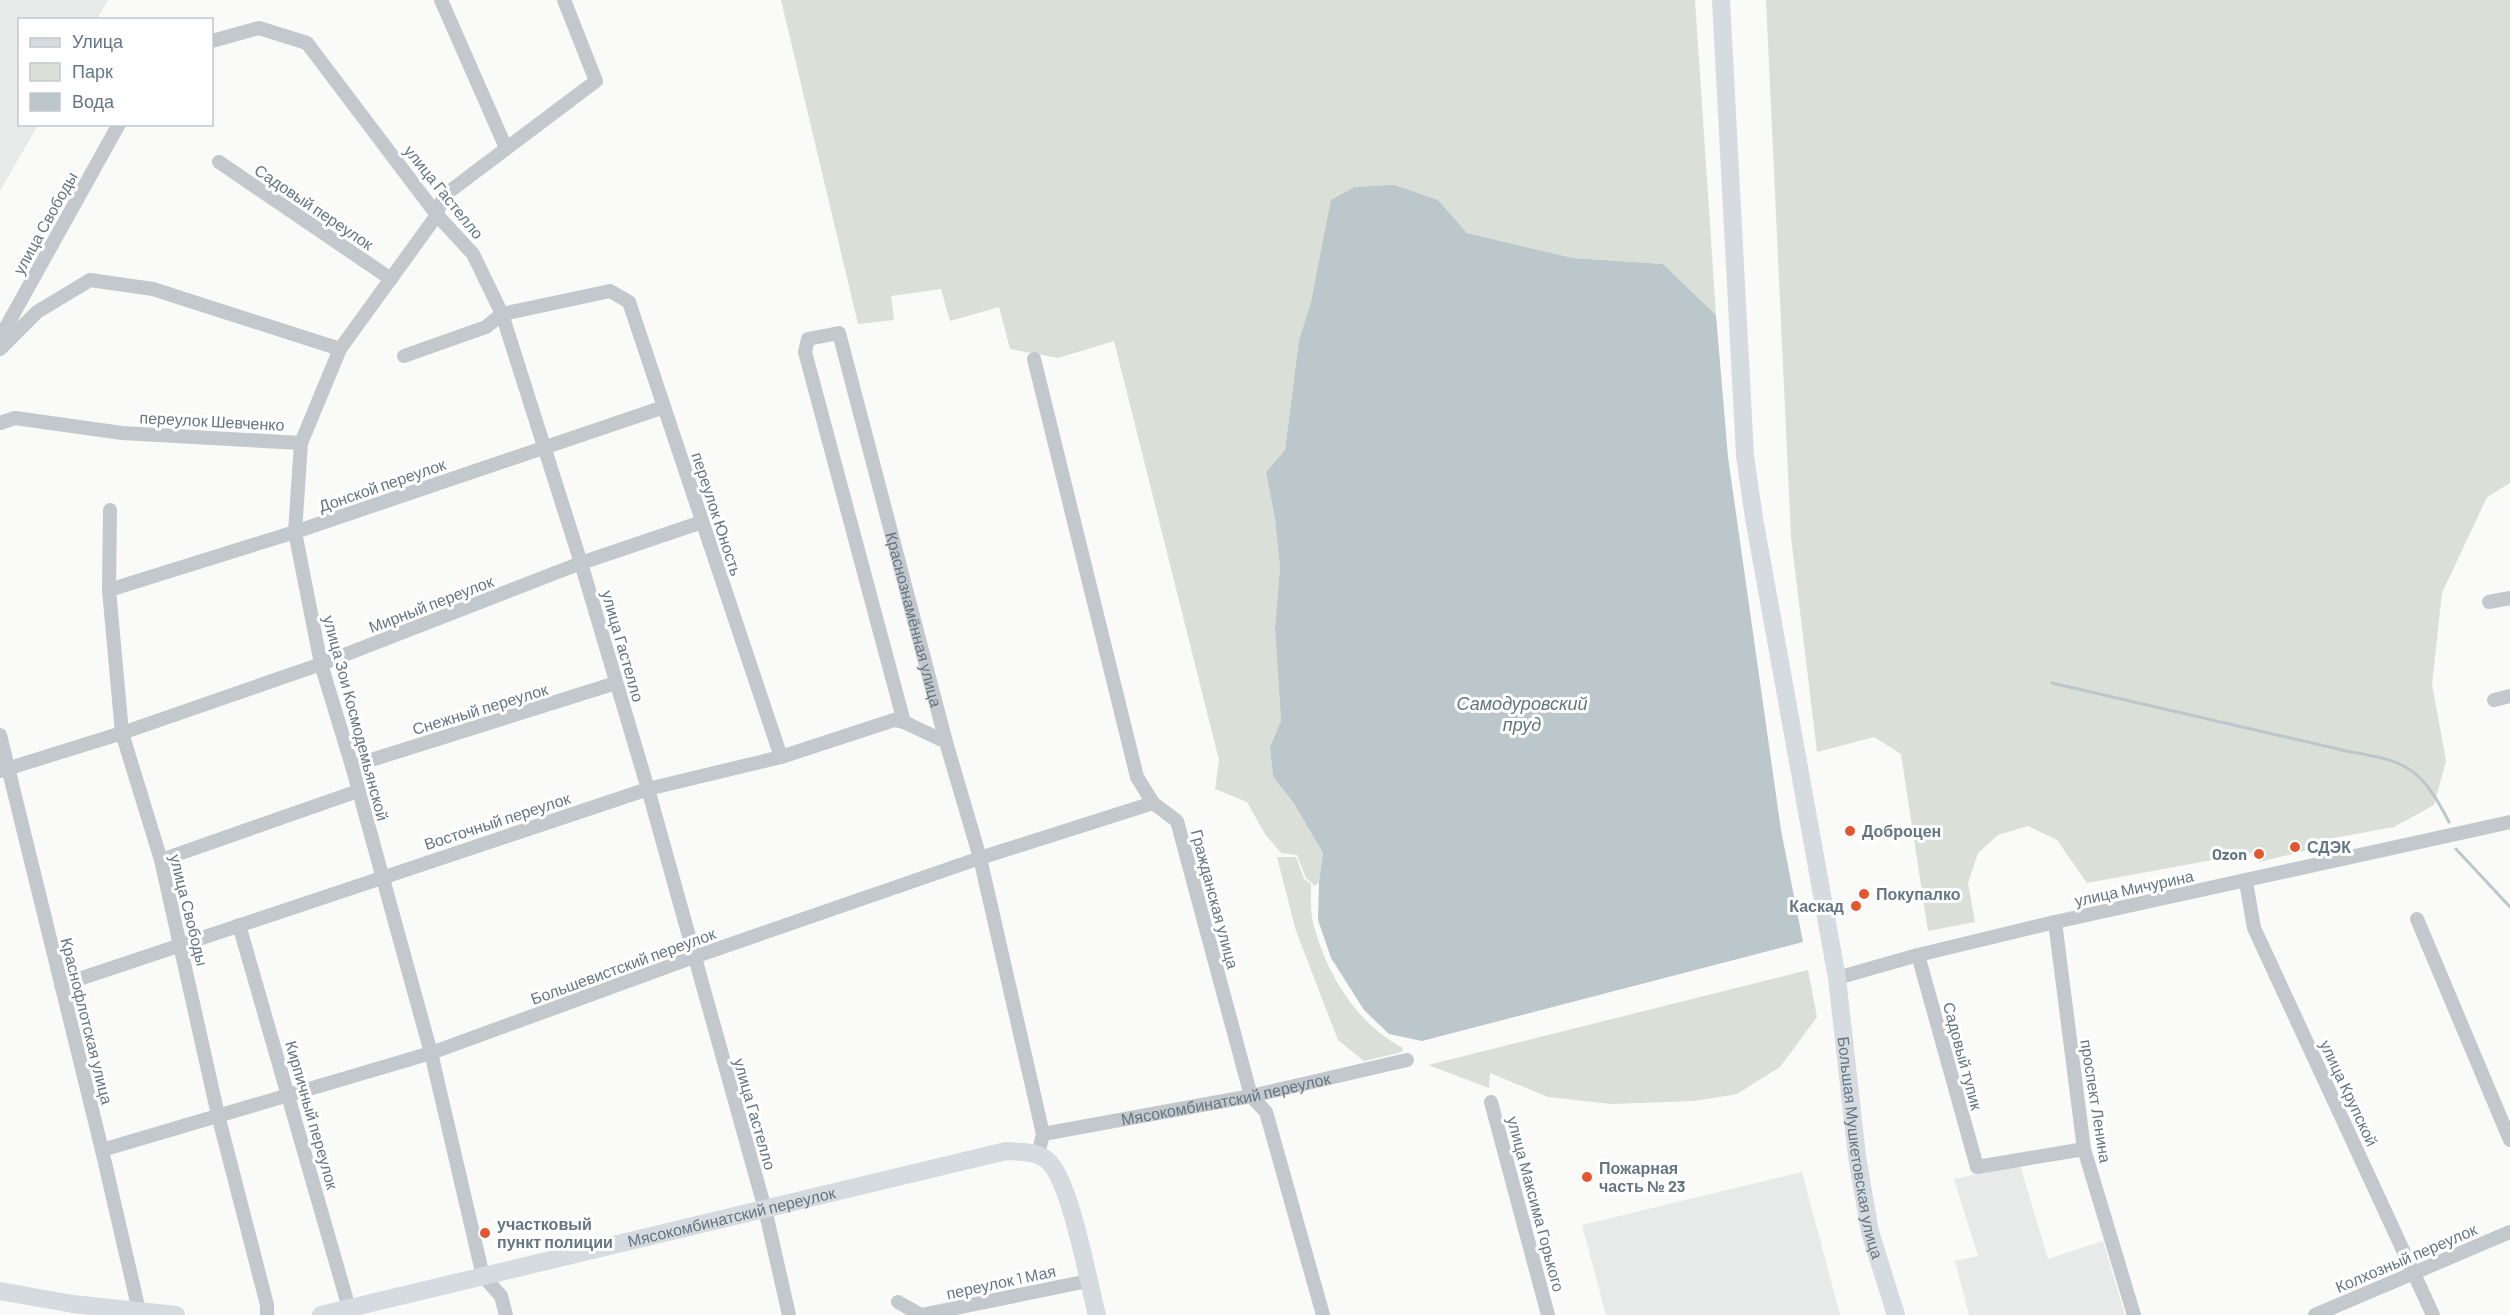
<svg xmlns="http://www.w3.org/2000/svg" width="2510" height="1315" font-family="Barlow,sans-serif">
	<rect width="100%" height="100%" fill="#fafaf8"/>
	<path fill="#e8e9e9" d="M0,0h108l-11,19 -77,1v104l18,1 -38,66z
		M2020,1165l28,94 55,-18 22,74h-156l-14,-54 23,-5 -24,-77z
		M1802,1172l38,143h-234l-24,-90z"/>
	<path fill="#dadfd7" d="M781,0h914l21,315 -53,-51 -90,-6 -106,-25 -29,-33 -117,57 -10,45 -12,38 -14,110 -19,22 9,47 5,49 -5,60 6,93 -11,26 3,30 20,25 30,51 -4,29 -4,4 -9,-8 -9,-23 -16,-2 -16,-19 -18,-32 -32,-13 4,-29 -105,-419 -56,17 -48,-9 -11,-42 -49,14 -9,-32 -50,7 3,24 -36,4z
		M1766,0h744v483l-23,14 -45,96 -10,91 14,77 -12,44 -40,22 -82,15 1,7 -54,13 -3,-10 -169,31 -30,-43 -29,-14 -30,9 -20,18 -10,30 7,39 -47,9 -27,-177 -27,-17 -57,15 -26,-215z
		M1277,857h19l8,22 7,5c0,12 -1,26 2,38 12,49 43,102 90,126l-1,4 -38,9 -26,-21 -42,-109z
		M1808,970l9,47 -37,50 -43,27 -42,7 -84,3 -63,-7 -58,-24 -1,15 -61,-23z"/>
	<path fill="#bbc7cb" d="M1394,185l44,15 29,33 106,25 90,6 53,51 12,142 53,373 22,112 -381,99 -33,-7 -25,-24 -33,-52 -13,-38 1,-38 4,-29 -30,-51 -20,-25 -3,-30 11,-26 -6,-93 5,-60 -5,-49 -9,-47 19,-22 14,-110 12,-38 20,-102 24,-13z"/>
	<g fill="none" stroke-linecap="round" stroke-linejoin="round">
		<path stroke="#bbc7cb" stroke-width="3" d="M2052,683l299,69c58,9 71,18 98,70
			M2456,849l54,58"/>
		<g stroke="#c3c8cc" stroke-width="14">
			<path d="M441,0l65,148"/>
			<path d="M212,41l47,-13 48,15 130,172 36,39 29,60 79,249 67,226 117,420 24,106"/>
			<path d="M219,162l172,117"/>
			<path d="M0,338l119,-214"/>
			<path d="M0,349l37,-37 53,-32 63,9 187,60"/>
			<path d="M404,356l82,-29 16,-13 108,-23 19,11 152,455"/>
			<path d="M1034,359l103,418 16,26 24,18 74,275 15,16 57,203"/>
			<path d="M0,423l15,-5 107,15 179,10"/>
			<path d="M110,510l-1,80 13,143 39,127 57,255 49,190v10"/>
			<path d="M109,590l186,-58 369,-125"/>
			<path d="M2489,602l21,-4"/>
			<path d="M2494,700l16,-4"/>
			<path id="s1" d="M904,722l-99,-370 3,-13 31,-6 107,409 34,116 63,276 -5,20"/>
			<path d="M0,735l102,415 38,165"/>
			<path d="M352,766l264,-83"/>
			<path d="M0,771l122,-38 199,-69 260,-101 121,-41"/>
			<path d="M161,860l197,-69"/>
			<path d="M2246,882l8,46 179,387"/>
			<path d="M2417,919l93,221"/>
			<path d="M2055,922l29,227 50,166"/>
			<path d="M239,925l112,390"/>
			<path d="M1918,955l59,212 107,-18"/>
			<path d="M1837,978l81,-23 137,-33 455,-100"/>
			<path d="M61,985l587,-196 133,-32 113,-37 10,2 42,20"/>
			<path d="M1491,1102l57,213"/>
			<path id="s2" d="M1043,1134l208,-38 156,-36"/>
			<path d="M102,1150l329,-97 263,-96 286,-99 173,-55"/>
			<path d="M898,1302l23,13"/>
			<path d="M506,1315l-5,-19 -18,-20 -52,-223 -79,-287 -31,-102 -26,-132 6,-89 39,-94 97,-134 3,-11 10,-13 146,-110 -32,-81"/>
			<path d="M921,1315l167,-34"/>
			<path d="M2315,1315l195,-83"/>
		</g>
		<g stroke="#d6dbdf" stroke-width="18">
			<path id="s3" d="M1721,0l24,456 9,62 83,460 20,178 13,76 26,83"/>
			<path d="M0,1291l73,13 103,11"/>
			<path id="s4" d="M321,1315l685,-164c14,1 32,0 43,11 22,22 39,119 48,153"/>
		</g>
	</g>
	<g fill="#e4572e" stroke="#fff" stroke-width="2">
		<circle cx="1850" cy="831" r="6"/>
		<circle cx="2295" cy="847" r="6"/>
		<circle cx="2259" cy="854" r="6"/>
		<circle cx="1864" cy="894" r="6"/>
		<circle cx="1856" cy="906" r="6"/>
		<circle cx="1587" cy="1177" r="6"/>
		<circle cx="485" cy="1233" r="6"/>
	</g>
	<g text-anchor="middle" stroke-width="6" stroke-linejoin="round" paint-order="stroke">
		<g font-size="16" fill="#657683" stroke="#fff">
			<text transform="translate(444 192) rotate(51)" y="6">улица Гастелло</text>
			<text transform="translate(314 207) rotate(34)" y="6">Садовый переулок</text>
			<text transform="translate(45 223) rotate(-61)" y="6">улица Свободы</text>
			<text transform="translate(212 421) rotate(3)" y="6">переулок Шевченко</text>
			<text transform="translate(382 485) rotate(-19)" y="6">Донской переулок</text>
			<text transform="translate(717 514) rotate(72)" y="6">переулок Юность</text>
			<text transform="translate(431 604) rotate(-21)" y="6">Мирный переулок</text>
			<text dy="6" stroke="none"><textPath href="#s1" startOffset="724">Краснознамённая улица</textPath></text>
			<text transform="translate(623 646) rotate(74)" y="6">улица Гастелло</text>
			<text transform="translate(480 709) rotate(-17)" y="6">Снежный переулок</text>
			<text transform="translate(356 718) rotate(75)" y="6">улица Зои Космодемьянской</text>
			<text transform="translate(497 821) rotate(-18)" y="6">Восточный переулок</text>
			<text transform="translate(2134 888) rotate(-12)" y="6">улица Мичурина</text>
			<text transform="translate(1215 899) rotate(75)" y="6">Гражданская улица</text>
			<text transform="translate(189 910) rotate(76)" y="6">улица Свободы</text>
			<text transform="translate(623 966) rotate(-20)" y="6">Большевистский переулок</text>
			<text transform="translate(87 1021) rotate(76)" y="6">Краснофлотская улица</text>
			<text transform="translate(1963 1056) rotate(75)" y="6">Садовый тупик</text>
			<text transform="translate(2349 1093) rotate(65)" y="6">улица Крупской</text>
			<text dy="6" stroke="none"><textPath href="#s2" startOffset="186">Мясокомбинатский переулок</textPath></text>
			<text transform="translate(2096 1101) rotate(81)" y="6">проспект Ленина</text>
			<text transform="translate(755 1114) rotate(74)" y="6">улица Гастелло</text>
			<text transform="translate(312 1115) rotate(74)" y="6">Кирпичный переулок</text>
			<text dy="6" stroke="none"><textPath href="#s3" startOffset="1158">Большая Мушкетовская улица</textPath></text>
			<text transform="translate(1536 1204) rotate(75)" y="6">улица Максима Горького</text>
			<text dy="6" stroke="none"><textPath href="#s4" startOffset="422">Мясокомбинатский переулок</textPath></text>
			<text transform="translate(2406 1258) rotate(-23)" y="6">Колхозный переулок</text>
			<text transform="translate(1001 1282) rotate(-12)" y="6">переулок 1 Мая</text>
		</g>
		<g font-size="16" font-weight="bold" fill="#657683" stroke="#fff" text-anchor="start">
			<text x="1862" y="837">Доброцен</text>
			<text x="2307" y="853">СДЭК</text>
			<text x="2247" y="860" text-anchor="end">Ozon</text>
			<text x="1876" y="900">Покупалко</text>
			<text x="1844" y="912" text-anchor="end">Каскад</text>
			<text x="1599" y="1174">Пожарная<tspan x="1599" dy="18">часть № 23</tspan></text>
			<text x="497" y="1230">участковый<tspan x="497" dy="18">пункт полиции</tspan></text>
		</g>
		<g font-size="18" font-style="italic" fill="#60757c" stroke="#fff">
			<text x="1522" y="710">Самодуровский<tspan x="1522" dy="21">пруд</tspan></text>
		</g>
	</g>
	<rect x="18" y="18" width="195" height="108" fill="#ffffff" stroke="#c1c8cd" stroke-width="1.5"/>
	<rect x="30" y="38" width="30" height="9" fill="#d6dbdf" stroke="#c1c8cd" stroke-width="1.5"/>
	<text x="72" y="48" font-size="18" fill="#657683">Улица</text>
	<rect x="30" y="63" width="30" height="18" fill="#dadfd7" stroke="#c1c8cd" stroke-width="1.5"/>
	<text x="72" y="78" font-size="18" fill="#657683">Парк</text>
	<rect x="30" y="93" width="30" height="18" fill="#bbc7cb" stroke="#c1c8cd" stroke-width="1.5"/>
	<text x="72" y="108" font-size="18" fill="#657683">Вода</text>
</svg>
